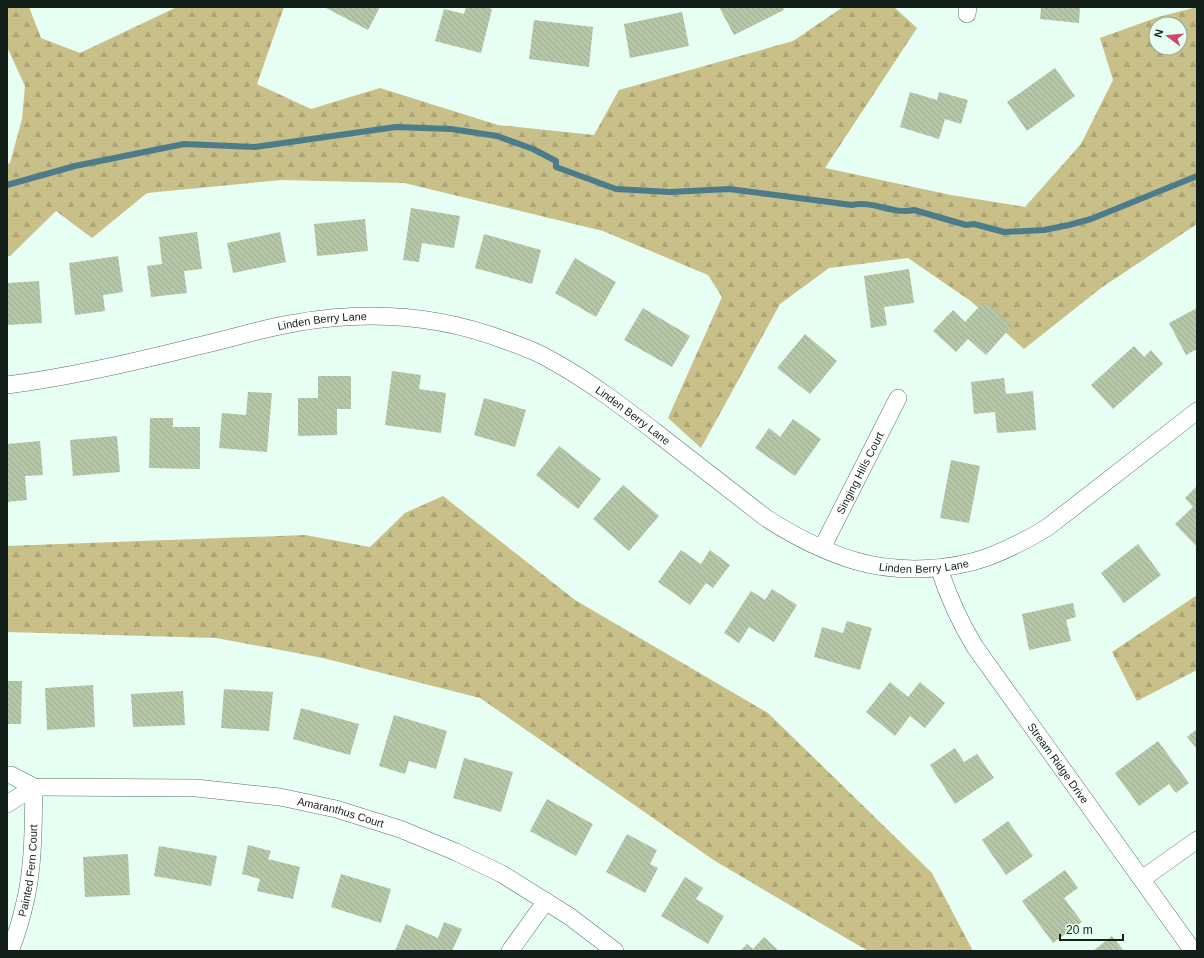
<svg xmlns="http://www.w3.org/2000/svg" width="1204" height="958" font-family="Helvetica,sans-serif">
	<defs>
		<pattern id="forest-firs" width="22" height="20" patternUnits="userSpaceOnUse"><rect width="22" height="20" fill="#c9bf88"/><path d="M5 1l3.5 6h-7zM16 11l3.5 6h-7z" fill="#aca475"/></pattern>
		<pattern id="building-back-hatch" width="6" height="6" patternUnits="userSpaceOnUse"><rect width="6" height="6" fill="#b5c7a7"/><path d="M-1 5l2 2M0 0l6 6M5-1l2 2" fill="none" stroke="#9bab8f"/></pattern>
	</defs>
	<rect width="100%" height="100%" fill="#e7fef2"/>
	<path fill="url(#forest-firs)" fill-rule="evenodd" d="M7,7h22l12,31 39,15 97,-46h107l-27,77 54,25 69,-21 118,37 96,10 25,-45 174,-49 50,-34h51l23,21 -92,140 126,27 74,12 56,-63 32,-64 -13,-42 58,-21 39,-10v217l-96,64 -77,61 -52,-47 -64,-44 -79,10 -49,36 -79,144 -33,-30 54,-121 -14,-22 -105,-44 -199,-48 -123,-3 -134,13 -55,45 -36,-27 -46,45h-3v-92l3,-1 12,-44 3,-33 -18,-39zM1156,24h24v24h-24z
		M443,496l132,104 193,113 164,160 41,78h-105l-153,-90 -235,-163 -157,-40 -107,-20 -209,-6v-86l298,-11 65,12 35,-34z
		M1197,595v75l-60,31 -25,-49z"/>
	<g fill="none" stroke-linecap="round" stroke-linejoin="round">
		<path stroke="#4c7b8a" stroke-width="6" d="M7,185l68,-19 109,-22 71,3 141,-20 55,2 46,7 36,13 23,12v6l60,22 54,3 59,-3 123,16c21,-5 41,10 62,5l52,15 8,-1 30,8 40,-2 25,-5 22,-6 106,-43"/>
	</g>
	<path fill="url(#building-back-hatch)" d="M326,7h54l-12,23 -42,-22z
		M466,7h18l8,2 -11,44 -46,-12 9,-32 20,5z
		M719,7h63l2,3 -50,25z
		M1041,7h39l-1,16 -39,-4z
		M682,12l7,34 -59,12 -6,-34z
		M534,20l59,7 -4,40 -60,-8z
		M1055,68l20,28 -48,35 -20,-29z
		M910,92l27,8 2,-8 29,8 -7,24 -16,-5 -6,20 -39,-12z
		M411,208l49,8 -6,32 -32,-5 -3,19 -16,-2z
		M365,219l3,32 -51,5 -3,-32z
		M197,232l5,37 -18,2 3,22 -36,4 -4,-31 15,-2 -3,-27z
		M280,232l6,30 -53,11 -6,-30z
		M484,234l57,16 -9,34 -57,-16z
		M118,256l5,36 -20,3 2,16 -30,4 -6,-52z
		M575,258l41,24 -20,35 -41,-24z
		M909,269l5,34 -30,4 3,18 -16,3 -7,-52z
		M39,281l3,42 -35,2v-42z
		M984,301l28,25 -26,29 -18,-16 -12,13 -23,-21 20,-21 12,12z
		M643,308l47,28 -18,31 -48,-27z
		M1197,308v41l-11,6 -17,-32z
		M805,334l32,27 -27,33 -33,-26z
		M1134,346l10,11 7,-7 12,14 -50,45 -22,-24z
		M392,371l29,4 -2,14 27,4 -5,40 -56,-8z
		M318,376h33v33h-14v26l-39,1v-38h20z
		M1004,378l2,16 27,-3 3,39 -39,3 -2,-21 -21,2 -3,-32z
		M248,392l24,1 -5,59 -48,-4 3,-35 24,2z
		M484,398l42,12 -11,37 -41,-12z
		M150,418h23v9h27v42l-51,-1z
		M793,419l28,20 -26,37 -40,-28 14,-20 11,9z
		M117,436l3,36 -47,4 -3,-36z
		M40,441l3,34 -18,1 2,24 -20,2v-58z
		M559,446l42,33 -23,30 -42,-34z
		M951,460l29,6 -11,57 -29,-5z
		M623,485l36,31 -30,35 -36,-32z
		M1197,486v61l-22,-23 18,-17 -8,-9z
		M1138,544l23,31 -37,28 -23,-30z
		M681,550l20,14 9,-14 20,15 -17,23 -7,-5 -16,22 -32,-23z
		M772,589l25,16 -23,37 -25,-15 -10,16 -15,-10 27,-42 14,9z
		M1073,603l3,14 -10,3 5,21 -42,9 -7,-36z
		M847,621l25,7 -12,42 -46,-13 8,-30 21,6z
		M7,681h15l-1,43h-14z
		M890,682l18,15 12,-15 25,21 -20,25 -15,-12 -15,20 -29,-24z
		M93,685l2,42 -48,3 -2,-42z
		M224,689l49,3 -4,39 -48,-3z
		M183,691l2,34 -52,2 -2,-33z
		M301,708l58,16 -9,31 -57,-16z
		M394,715l53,16 -11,38 -27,-8 -4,13 -26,-8z
		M1197,729v20l-10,-12z
		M1158,741l31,42 -13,10 -7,-9 -30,22 -24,-33z
		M955,748l9,14 13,-8 17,24 -39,26 -25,-39z
		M464,758l49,14 -12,40 -48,-14z
		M547,799l46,25 -17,32 -46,-25z
		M1008,821l25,35 -27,19 -24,-35z
		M627,834l30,16 -7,14 8,4 -13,25 -39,-21z
		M248,845l23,6 -3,8 32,8 -7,32 -36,-8 3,-12 -18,-5z
		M159,846l58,10 -6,30 -57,-10z
		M128,854l2,41 -45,2 -2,-40z
		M1065,870l13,18 -14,10 18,24 -29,21 -31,-42z
		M341,874l50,15 -10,34 -50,-16z
		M685,877l18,11 -7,11 28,17 -16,28 -47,-28z
		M444,922l18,7 -10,22h-57l11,-27 32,14z
		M1112,936l12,15h-31z
		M764,937l15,14h-39l7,-7 6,5z"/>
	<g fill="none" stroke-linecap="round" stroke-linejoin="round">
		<g stroke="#537564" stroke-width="18">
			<g id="street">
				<path d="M967,14l1,-7"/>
				<path id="s1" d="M7,385c64,-8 128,-23 191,-39 32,-7 65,-18 97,-23 72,-13 144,-8 212,18 14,5 29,10 42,18 39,21 74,48 109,75 36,28 72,56 108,84 28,18 59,34 90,43 40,12 94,10 132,-4 21,-8 41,-18 60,-30l149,-116"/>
				<path id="s2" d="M822,548l76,-150"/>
				<path id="s3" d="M939,568c9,28 21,54 36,79l218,304"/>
				<path id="s4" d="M7,775h4l23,12 162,1 84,9 56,12 64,20 56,23 46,22 67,42 46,35"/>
				<path d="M7,804l27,-17"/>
				<path d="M1142,879l55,-39"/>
				<path id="s5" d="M10,951c7,-17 12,-35 16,-53 8,-37 7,-74 8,-111"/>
				<path d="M510,951l36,-50"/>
			</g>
		</g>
		<use href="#street" stroke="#fff" stroke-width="17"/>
	</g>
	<g text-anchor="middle" stroke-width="4" stroke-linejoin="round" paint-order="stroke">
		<g font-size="11" fill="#122019" stroke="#e7fef2">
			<text dy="4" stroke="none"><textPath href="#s1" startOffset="322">Linden Berry Lane</textPath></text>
			<text dy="4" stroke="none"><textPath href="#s1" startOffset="657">Linden Berry Lane</textPath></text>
			<text dy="4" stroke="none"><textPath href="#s2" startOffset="84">Singing Hills Court</textPath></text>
			<text dy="4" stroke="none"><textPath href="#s1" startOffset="994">Linden Berry Lane</textPath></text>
			<text dy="4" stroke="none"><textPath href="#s3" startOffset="230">Stream Ridge Drive</textPath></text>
			<text dy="4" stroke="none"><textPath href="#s4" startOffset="339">Amaranthus Court</textPath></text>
			<text dy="4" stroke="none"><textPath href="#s5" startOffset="83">Painted Fern Court</textPath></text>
		</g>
	</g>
	<rect width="1204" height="958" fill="none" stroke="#122019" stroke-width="16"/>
	<g transform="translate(1168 36) rotate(286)"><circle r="19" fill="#e7fef2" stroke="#92a59b"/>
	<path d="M0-3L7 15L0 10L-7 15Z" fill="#d04372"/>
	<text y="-6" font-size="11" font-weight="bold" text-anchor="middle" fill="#122019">N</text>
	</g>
	<path d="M1060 934v6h63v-6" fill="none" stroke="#122019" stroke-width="2"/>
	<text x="1066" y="934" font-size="12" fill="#122019" stroke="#e7fef2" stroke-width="3" paint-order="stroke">20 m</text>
</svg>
